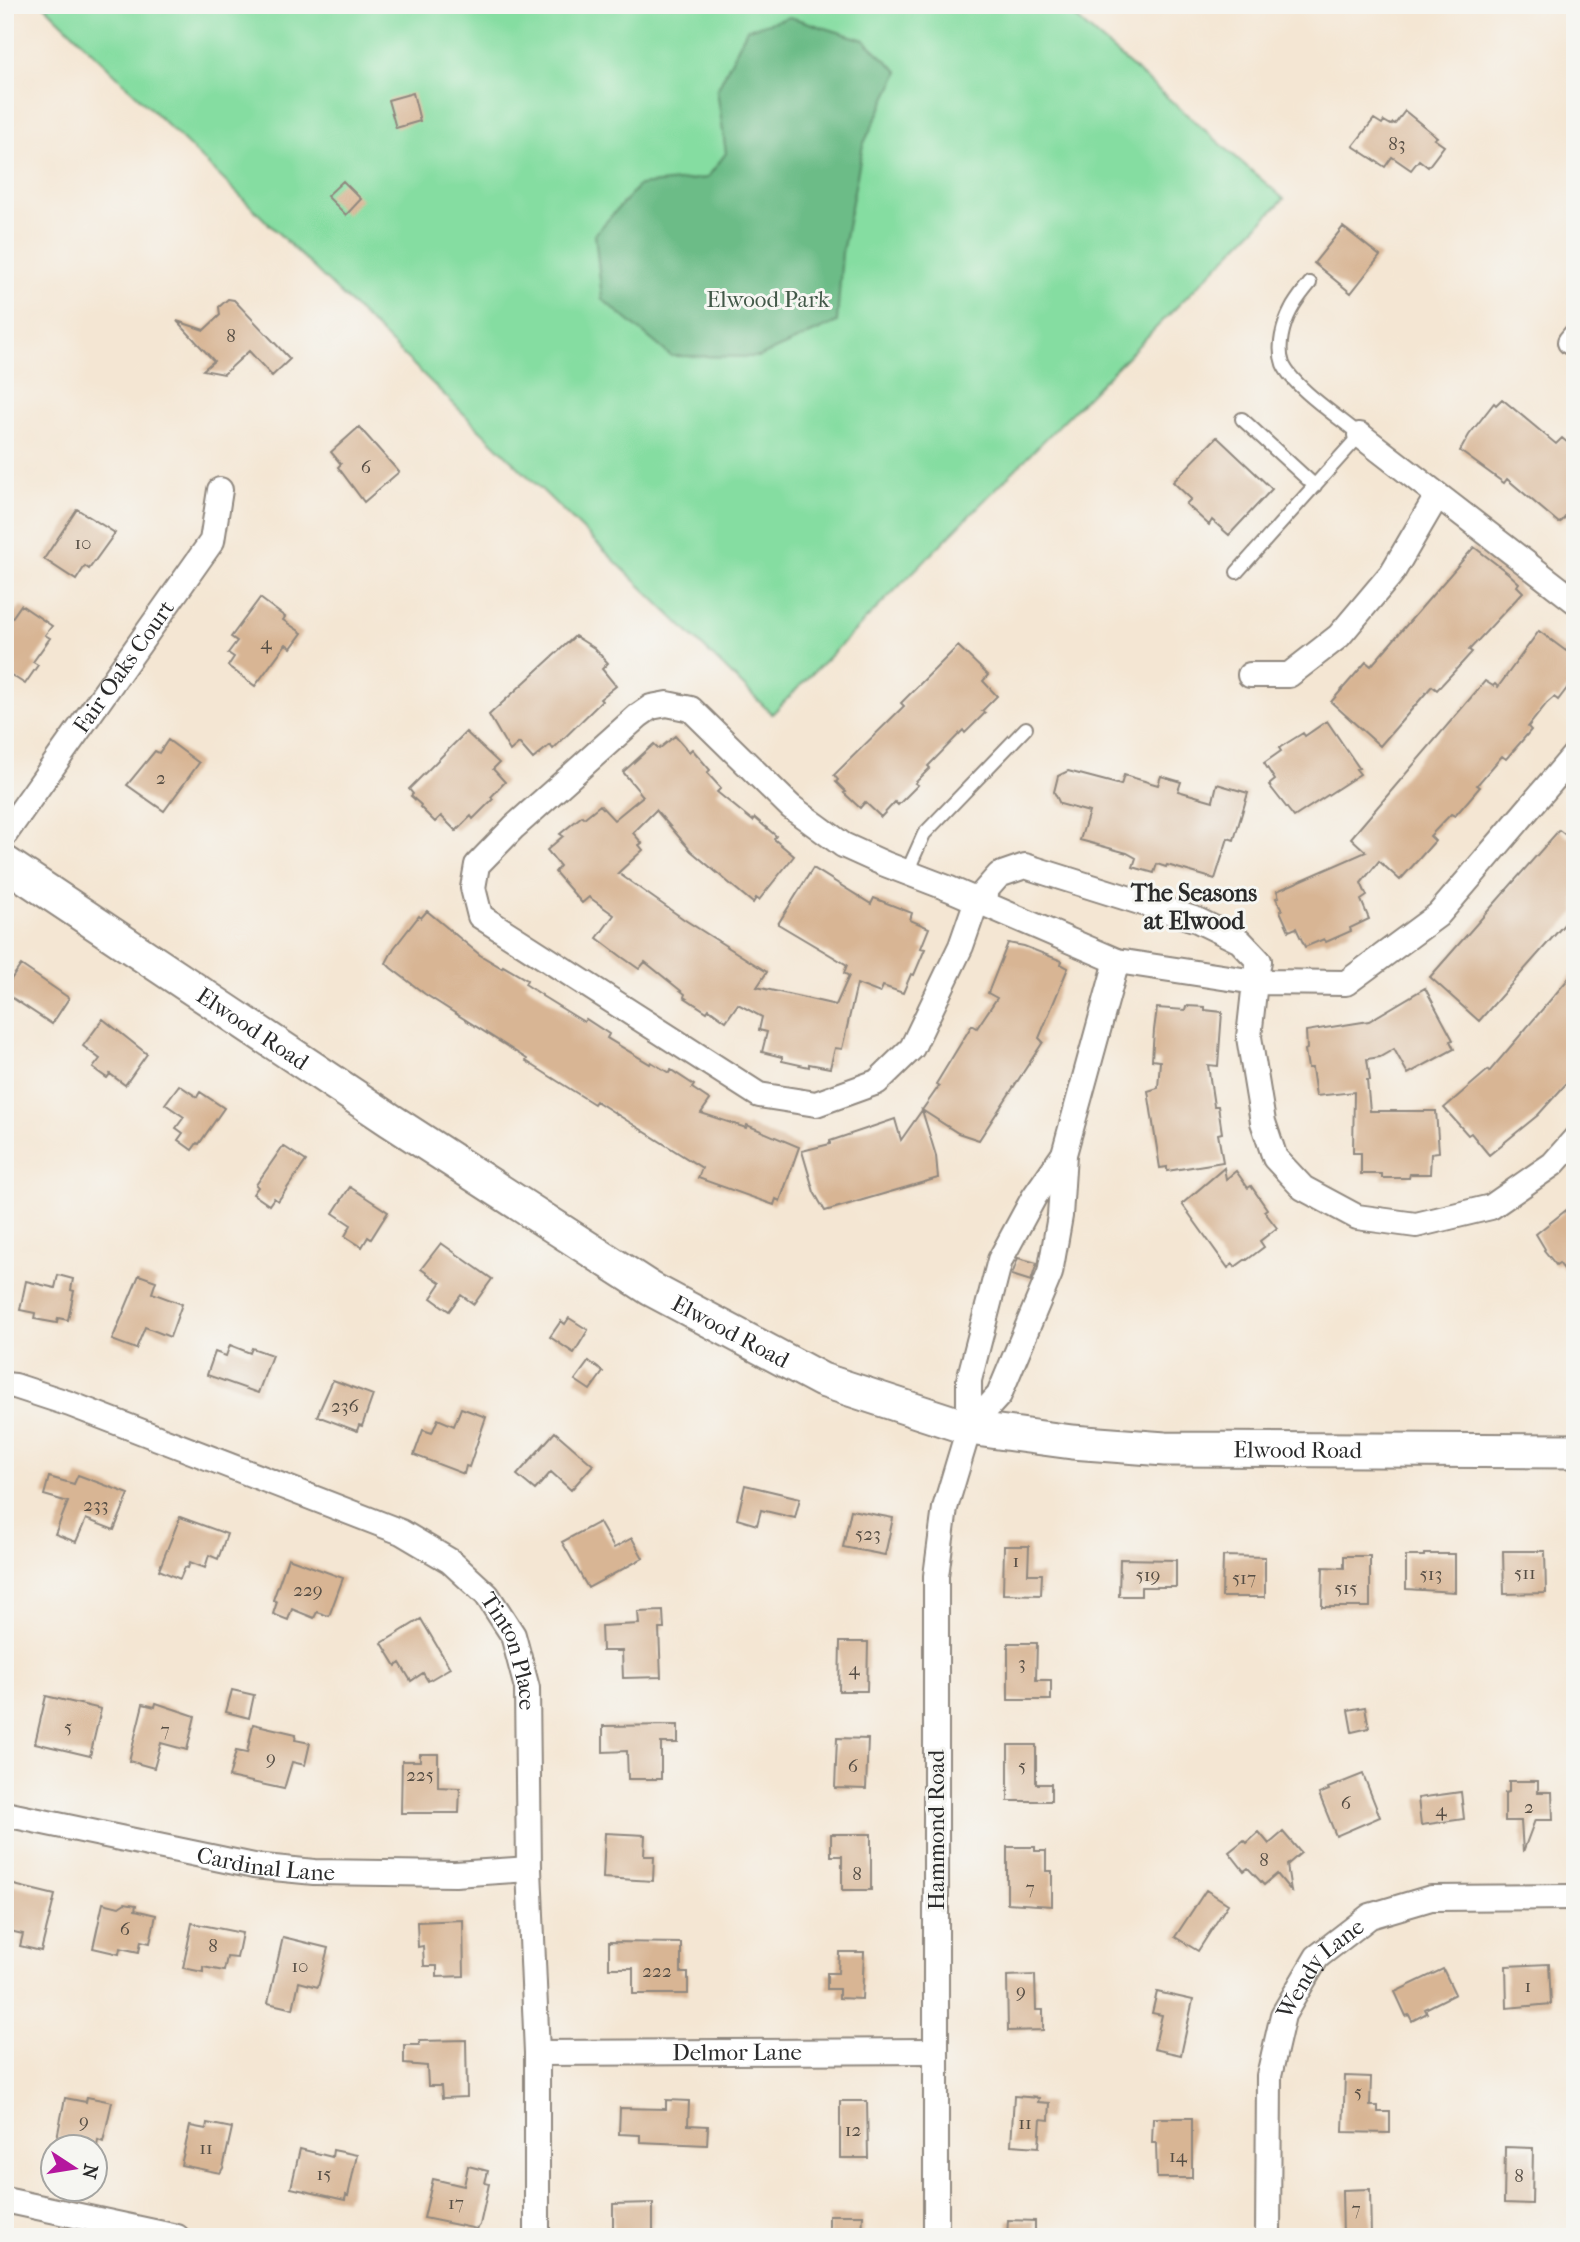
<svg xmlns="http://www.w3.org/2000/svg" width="1580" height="2242" font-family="'IM FELL French Canon',serif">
	<rect width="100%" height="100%" fill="#f6f6f2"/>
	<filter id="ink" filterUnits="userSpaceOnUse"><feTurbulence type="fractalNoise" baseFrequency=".0143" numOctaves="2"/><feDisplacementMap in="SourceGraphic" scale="14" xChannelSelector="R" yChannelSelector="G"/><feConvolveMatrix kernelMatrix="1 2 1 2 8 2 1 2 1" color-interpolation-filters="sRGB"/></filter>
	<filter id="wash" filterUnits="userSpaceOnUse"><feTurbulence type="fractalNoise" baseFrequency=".00686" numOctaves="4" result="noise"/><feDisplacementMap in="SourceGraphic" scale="28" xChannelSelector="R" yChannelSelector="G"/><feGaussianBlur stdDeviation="1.57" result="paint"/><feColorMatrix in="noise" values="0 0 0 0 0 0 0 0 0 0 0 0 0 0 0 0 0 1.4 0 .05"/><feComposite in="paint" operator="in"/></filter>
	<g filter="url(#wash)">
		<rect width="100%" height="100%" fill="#f4e6d3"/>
		<path fill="#85dda1" stroke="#588466" stroke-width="2" d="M44,5h1017l223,194 -512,515z"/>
		<path fill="#6cbc87" stroke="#4c7459" stroke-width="2" d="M790,17l74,23 35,32 -36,73 -21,108 -5,69 -78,35 -88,-1 -69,-57 -7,-65 44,-49 68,-7 19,-25 -9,-63 30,-61z"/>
		<g id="blocks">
			<path fill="#d8b594" d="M413,93l7,28 -24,7 -8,-28z
				M1405,111l32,26 -3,2 10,7 -16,21 -9,-7 -8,10 -19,-13 -7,10 -32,-21 21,-27 8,5 2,-3 7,4 2,-2 2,1z
				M343,181l18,18 -15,16 -19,-19z
				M1343,227l37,29 -29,37 -37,-30z
				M228,299l6,1 56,59 -18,17 -23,-25 -25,23 -21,-4 11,-9 -37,-40 27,9 16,-15 -1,-8z
				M1502,399l54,45 6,-6 13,11v56l-13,16 -3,2 -52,-44 -3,4 -44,-32 9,-16 25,-32 2,2z
				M359,427l40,45 -35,30 -26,-35 3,-3 -10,-12z
				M1217,437l55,52 -43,46 -17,-15 -3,5 -23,-21 5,-5 -18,-17z
				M77,509l38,24 -26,36 -4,-3 -9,14 -32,-21z
				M1474,547l34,26 11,10 -2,3 6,6 -54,58 3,2 -10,11 -25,27 -5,-4 -52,60 -49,-44 35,-40 5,4z
				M260,598l25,19 -2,3 19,13 -11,15 -5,-4 -31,42 -27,-20 6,-9 -6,-4 9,-12 -6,-4z
				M21,605l31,21 -7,9 5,3 -17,24 5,3 -13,19 -20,-13v-43z
				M1539,631l27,20 9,-9v35l-7,10 -10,13 -4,-3 -7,6 -19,24 3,3 -11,13 -14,16 -4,-3 -25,29 3,2 -25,29 -4,-2 -21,22 5,5 -35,39 -21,-19 -18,22 6,13 -6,4 8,19 -19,9 1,3 -25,11 -2,-3 -19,8 -9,-19 -7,3 -9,-20 2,-1 -6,-12 3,-1 -2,-6 89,-39 -15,-14 134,-157 8,5 2,-2 3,3z
				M575,636l19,12 14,15 -6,6 14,17 -16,13 2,2 -49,48 -3,-4 -17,14 -14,-16 -9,8 -21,-36z
				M958,646l30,29 -5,6 14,15 -15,15 3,2 -20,20 -2,-3 -35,36 2,2 -15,15 3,2 -20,20 -3,-3 -14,15 -16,-15 -5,6 -16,-15 2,-1 -10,-10 2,-2 -4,-5 70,-69 -3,-3z
				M1327,721l32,47 -3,1 4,5 -66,43 -25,-32 6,-5 -11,-17 17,-12 -2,-3 24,-15 2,3z
				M466,732l33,31 -6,6 12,13 -14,15 2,2 -20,20 -2,-3 -15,15 -15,-15 -6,6 -15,-15 1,-2 -10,-9 2,-2 -4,-5z
				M675,736l14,16 3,-3 18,21 -3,3 14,15 -4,4 36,29 2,-3 21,18 -2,3 20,17 -35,44 -3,-2 -3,5 -62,-52 -35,-41 -23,23 9,10 -3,2 4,5 -25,23 67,47 82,52 -10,15 79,18 13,-29 -5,-3 3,-8 -69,-41 35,-56 58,36 3,-6 38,15 -2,7 19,8 -8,20 4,1 -11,26 -3,-1 -8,19 -20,-7 -3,7 -23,-9 -15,65 -7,-1 -5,20 -21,-4v3l-27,-6v-4l-20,-5 5,-20 -8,-2 3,-13 -24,-13 -12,17 -17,-12 -2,3 -23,-15 1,-3 -40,-32 -6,7 -17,-12 -25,-19 17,-23 -25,-18 -7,6 -27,-31 5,-6 -13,-16 16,-14 -3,-2 22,-18 2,2 16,-13 14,15 29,-24 -20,-24 31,-28 5,5z
				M168,740l31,23 -35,48 -37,-26 28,-34 4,2z
				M1068,771l53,14 3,-10 34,10 3,-9 20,6 -3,9 35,10 4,-17 31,9 -14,47 -6,-2 -13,41 -48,-14 -1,2 -9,-3 -3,9 -21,-6 3,-9 -9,-5 -47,-13 9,-28 -29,-8 -6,-12 4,-16z
				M1559,830l16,12v70l-96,109 -49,-44z
				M427,911l53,44 22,13 1,-2 24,14 -2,4 17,11v1l42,26 2,-3 23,15 -2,4 43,26 1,-2 18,11 2,-3 23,15 -2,3 18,12 -9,13 45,15 1,-3 52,22 -19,54 -4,-2 -2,6 -76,-27 4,-10 -106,-67 -2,3 -43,-27 -25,-16 1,-2 -102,-65 -34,-26 -5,-5 8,-15 25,-32 2,2z
				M1008,943l16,3 38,15 -1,3 7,4 -29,70 4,4 -64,98 -21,-7 -36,-23 14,46 2,22 -113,33 -11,-19 -12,-41 28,-7v-3l65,-22 6,21 38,-54 -3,-2 36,-59 5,3 20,-30 -9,-5z
				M21,965l48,33 -17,26 -47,-31v-5z
				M1575,971v103l-37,41 -49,40 -18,-22 -3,2 -24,-27 44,-38 1,2z
				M1425,988l28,52 -3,1 4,8 -46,25 -14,-25 -14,8 -13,2 3,21h-3l3,31h66l3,41 -8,1 -1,21h-20l-1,4h-27v-4h-21v-21h-8l1,-61 -38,4 -4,-28h-4l-3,-18 2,-1 -1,-18 63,-10z
				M1186,1006l19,1v3l17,2 -4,54 -10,-1 6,41h4l4,27 -4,1 5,28 -56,9v-4l-7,1 -12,-77 10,-3 2,-27 -8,-1 2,-30 3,-22 28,2z
				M103,1019l44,35 -22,31 -15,-11 -3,4 -14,-10 7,-9 -17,-13z
				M179,1085l18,12 3,-5 24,16 -25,36 -2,-1 -5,7 -14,-10 5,-7 -7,-5 8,-11 -19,-13z
				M283,1146l23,15 -28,40 -4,-3 -5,7 -16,-11 5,-7 -2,-2z
				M1224,1168l2,11 10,-8 12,17 3,-2 16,23 -3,2 13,17 -17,13 4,6 -17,13 -1,-1 -11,8 -2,-3 -5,4 -46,-64z
				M350,1187l38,25 -17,27 -3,-2 -6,10 -17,-11 6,-11 -18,-12z
				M1575,1203v80l-16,-20 -3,2 -12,-15 1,-1 -9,-15z
				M441,1243l51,36 -18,25 -13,-9 -12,16 -18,-13 10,-15 -20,-14z
				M1018,1258l19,5 -6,18 -19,-6z
				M58,1275l15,4 -2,11 3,1 -6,29 -10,-2 -1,5 -23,-4 1,-6 -15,-3 6,-29 29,7z
				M139,1275l17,6 -4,12 30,11 -12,33 -25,-10 -9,22 -24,-9z
				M569,1318l19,12 -14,23 -24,-16 11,-16 4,3z
				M230,1345l20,8 2,-5 20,7 -14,38 -51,-18 8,-23 11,4z
				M589,1361l14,11 -13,18 -15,-10z
				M333,1380l40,15 -11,31 -3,-1 -2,6 -40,-15z
				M461,1408l25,9 -17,50 -3,-1 -2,8 -50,-19 9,-25 9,3 6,-14 16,7z
				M555,1432l38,33 -22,25 -20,-18 -16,18 -18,-15z
				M78,1475l51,19 -15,36 -28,-11 -10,23 -21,-8 13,-32 -24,-7 5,-18 25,7z
				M745,1485l55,13 -5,20 -34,-8 -4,15 -20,-6z
				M851,1510l42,8 -8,37 -42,-8z
				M180,1517l47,17 -9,25 -9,-4 -4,13 -15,-6 -2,6 -3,-1 -5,12 -21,-9z
				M599,1522l15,26 18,-10 11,20 -55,30 -26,-46z
				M1004,1546h25l-1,28h14l-1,21 -38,-1z
				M1503,1551h42l1,42 -42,1z
				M1424,1554h31v38l-49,-3v-33h18z
				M1223,1556l42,1v40h-43z
				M1344,1556h26v51h-48l1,-40 21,1z
				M288,1558l55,20 -14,38 -12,-4 -3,6 -22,-9 -4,11 -15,-6 4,-12 -4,-2z
				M1120,1559l56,1v27h-35v9h-22z
				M663,1611l1,18h-5l2,48 -38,1 -1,-27h-20l-1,-25 38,-2 -1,-12z
				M421,1619l29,49 -22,13 -5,-8 -12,8 -11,-18 -4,3 -14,-23z
				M840,1642h28l-1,49h-28z
				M1008,1643h29l-1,37h15v20h-43z
				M232,1690l22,5 -5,23 -23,-6z
				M46,1696l55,13 -11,47 -55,-13z
				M156,1703l39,13 -8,34 -26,-7 -7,25 -25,-7 14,-57 12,3z
				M1365,1707l4,21 -17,4 -4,-22z
				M253,1724l43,10 -1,6 15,3 -5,22 -13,-3 -8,27 -55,-12 7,-26 11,2z
				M678,1725v18h-17v36h-33l-1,-28 -24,1v-26z
				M837,1738l31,1 -2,50 -31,-1z
				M1008,1745h28v39h15v17h-43z
				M420,1754h18v33l22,1 -1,25h-58l1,-52h18z
				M1363,1774l17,43 -44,19 -17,-42 10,-4 -1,-2z
				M1509,1781h29v11h14l1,28h-18l-12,32 -2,-31h-16v-28l4,-1z
				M1461,1792l3,27 -43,6 -3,-27z
				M1259,1832l10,12 14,-12 18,21 -14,12 4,26 -14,-17 -13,11 -16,-17 -4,3 -15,-19 15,-12 3,3z
				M605,1833l40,2 -1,21h10l-1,25 -50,-3z
				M831,1834h40v56h-29v-34h-11z
				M1007,1847h28v4h11v20h6v35l-45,-3z
				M10,1884l45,11 -14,56 -21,-5 3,-12 -18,-4v-24z
				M1206,1890l22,14 -30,47 -23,-14z
				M103,1903l16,4 6,-4 11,2 -1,5 21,5 -6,28 -9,-2 -2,11 -19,-4 -1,6 -26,-6z
				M463,1920l1,56 -27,1v-11h-13l-1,-20 -5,1 -1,-25z
				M192,1923l50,10 -5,25 -10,-1 -3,14 -21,-4v5l-20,-4z
				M283,1937l45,11 -10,39 -19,-5 -6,27 -25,-6z
				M609,1942l72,1v30h7v21h-55v-26h-24z
				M839,1952h25l-2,47 -23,-1v-9h-12v-16h11z
				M1549,1964l2,40 -44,4 -1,-42z
				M1443,1969l12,25 -30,15 2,4 -15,8 -3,-6 -3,1 -11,-24z
				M1035,1975l1,35h7v20l-35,1 -1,-55z
				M1157,1992l36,8 -12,55 -27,-6 8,-34 -10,-2z
				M466,2040l1,57 -25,1 -1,-12h-13l-1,-20 -23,-2v-19h15l1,-4z
				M1345,2076l26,1 -1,29h8v6h12v21l-47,-1z
				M1014,2096l25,2 -1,4 12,1 -1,17 -8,-1 -2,28 -28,-2z
				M87,2097l25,5 -9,40 -5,-2 -1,6 -40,-8 8,-40 21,4z
				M666,2100l23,1 -1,24 20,1 -1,19 -67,-3v-7l-21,-1 1,-26 46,1z
				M840,2101h27l1,57h-28z
				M1153,2118h39v60h-35l-1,-35h-4z
				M207,2123l25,5 -9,40 -3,5 -39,-8 9,-39 16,3z
				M1505,2147l28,1 -1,56 -28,-1z
				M300,2149l32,8 1,-7 24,5 -9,41 -2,-1 -1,5 -54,-12z
				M468,2166l20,5 -3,12 4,1 -9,41 -3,4 -53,-11 9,-39 31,7z
				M1370,2189l1,48h-28l-1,-47z
				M653,2203v34h-40v-33z
				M829,2215h34l-1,22h-33z
				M1008,2220l27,1v16h-28z"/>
		</g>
	</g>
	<g filter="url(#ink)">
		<use href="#blocks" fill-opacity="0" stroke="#90887f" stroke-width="2"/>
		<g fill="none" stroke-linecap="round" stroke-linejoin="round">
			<g stroke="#90887f" stroke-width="16">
				<path id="lane" d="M1242,419l73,67
					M1237,572l123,-137c-20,-17 -67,-48 -77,-71 -6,-17 0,-39 8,-54 5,-10 12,-18 19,-27
					M907,872l17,-38 102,-106"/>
			</g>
			<g stroke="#90887f" stroke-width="28">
				<g id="street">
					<path d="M1570,342l5,-6"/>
					<path d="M1360,435l215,166"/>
					<path d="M1250,675h39l50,-39 53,-63 45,-77"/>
					<path d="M1575,754l-137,161 -92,68 -91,-1 4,-21 -19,-20 -43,-21 -172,-54 -26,9 -22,25 -16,46 -49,102 -35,34 -61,22 -57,-9 -279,-179 -7,-28 4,-23 37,-38 124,-111 13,-9 16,-3 24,5 100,98 52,38 42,19 65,25 167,72 138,21 -6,55 14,85 12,36 28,30 54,29 59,8 75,-18 62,-43 22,-25"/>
					<path id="s1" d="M5,834l207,-293 8,-51"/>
					<path id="s2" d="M5,1385l10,1 55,18 331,128 49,29 37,34 26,40 14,53 2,181 8,184v184"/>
					<path d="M969,1428l30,-33 51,-122 10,-57 4,-62 53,-193"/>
					<path id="s3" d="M5,1814l249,52 60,6 141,2 74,-5"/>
					<path id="s4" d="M537,2053l398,-2"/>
					<path d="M5,2200l172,37"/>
					<path d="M936,2237v-661l9,-68 24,-80v-48l31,-120 34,-63 30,-43"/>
					<path id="s5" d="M1268,2237l1,-161 14,-61 34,-58 53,-41 61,-18 144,-1"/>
				</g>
			</g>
			<g stroke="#90887f" stroke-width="37">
				<g id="secondary">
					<path id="s6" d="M5,863l385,257 261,169 171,91 147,48 103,14 93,7 410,2"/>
				</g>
			</g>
			<use href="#lane" stroke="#fff" stroke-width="12"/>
			<use href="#street" stroke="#fff" stroke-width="24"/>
			<use href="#secondary" stroke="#fff" stroke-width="33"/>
		</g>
	</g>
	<g text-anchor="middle" stroke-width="6" stroke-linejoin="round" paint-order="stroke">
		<g font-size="19" fill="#564e45">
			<text x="1397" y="150">83</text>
			<text x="231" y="342">8</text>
			<text x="366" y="473">6</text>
			<text x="83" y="549">10</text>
			<text x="266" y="649">4</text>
			<text x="161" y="784">2</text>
			<text x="345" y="1412">236</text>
			<text x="96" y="1511">233</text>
			<text x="868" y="1540">523</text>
			<text x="1016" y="1567">1</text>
			<text x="1525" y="1579">511</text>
			<text x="1431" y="1580">513</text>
			<text x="1148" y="1581">519</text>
			<text x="1244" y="1584">517</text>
			<text x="1346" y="1594">515</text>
			<text x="308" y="1596">229</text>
			<text x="1022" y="1669">3</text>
			<text x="854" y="1675">4</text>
			<text x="68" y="1733">5</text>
			<text x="165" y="1736">7</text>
			<text x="271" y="1764">9</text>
			<text x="853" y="1772">6</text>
			<text x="1022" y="1772">5</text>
			<text x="420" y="1781">225</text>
			<text x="1346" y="1809">6</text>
			<text x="1529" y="1813">2</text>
			<text x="1441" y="1816">4</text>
			<text x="1264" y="1866">8</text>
			<text x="857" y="1880">8</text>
			<text x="1030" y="1894">7</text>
			<text x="125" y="1935">6</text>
			<text x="213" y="1952">8</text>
			<text x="300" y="1972">10</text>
			<text x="657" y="1977">222</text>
			<text x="1528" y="1992">1</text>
			<text x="1021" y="1997">9</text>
			<text x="1358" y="2098">5</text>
			<text x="84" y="2127">9</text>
			<text x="1025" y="2129">11</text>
			<text x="853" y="2136">12</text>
			<text x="206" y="2154">11</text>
			<text x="1178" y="2162">14</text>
			<text x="324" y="2180">15</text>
			<text x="1519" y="2182">8</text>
			<text x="456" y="2209">17</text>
			<text x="1356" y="2215">7</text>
		</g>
		<g font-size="23" fill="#425848" stroke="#f6f6f2">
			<text x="768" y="307">Elwood Park</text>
		</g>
		<g font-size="23" fill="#2b2b2b" stroke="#f6f6f2">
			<text dy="8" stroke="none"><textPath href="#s1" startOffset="205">Fair Oaks Court</textPath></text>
			<text dy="8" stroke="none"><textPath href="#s6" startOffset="298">Elwood Road</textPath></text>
			<text dy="8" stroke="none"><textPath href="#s6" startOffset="864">Elwood Road</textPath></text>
			<text dy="8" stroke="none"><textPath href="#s6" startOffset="1452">Elwood Road</textPath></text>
			<text dy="8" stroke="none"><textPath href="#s2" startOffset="592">Tinton Place</textPath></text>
			<text transform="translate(936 1830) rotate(-90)" y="8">Hammond Road</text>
			<text dy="8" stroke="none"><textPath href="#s3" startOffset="266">Cardinal Lane</textPath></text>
			<text dy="8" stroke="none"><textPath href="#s5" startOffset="284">Wendy Lane</textPath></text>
			<text dy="8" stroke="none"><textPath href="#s4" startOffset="200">Delmor Lane</textPath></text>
		</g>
		<g font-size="24" font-weight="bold" fill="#2b2b2b" stroke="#f6f6f2">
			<text x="1194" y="901">The Seasons<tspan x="1194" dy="28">at Elwood</tspan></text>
		</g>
	</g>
	<rect width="1580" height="2242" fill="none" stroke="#f6f6f2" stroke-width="28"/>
	<g transform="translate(74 2168) rotate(102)"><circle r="33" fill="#f6f6f2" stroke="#a5a5a2" stroke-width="2"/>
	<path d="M0-5L12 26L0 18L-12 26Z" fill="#b5179e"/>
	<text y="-10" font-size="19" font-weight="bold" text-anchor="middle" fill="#2b2b2b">N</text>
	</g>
</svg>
